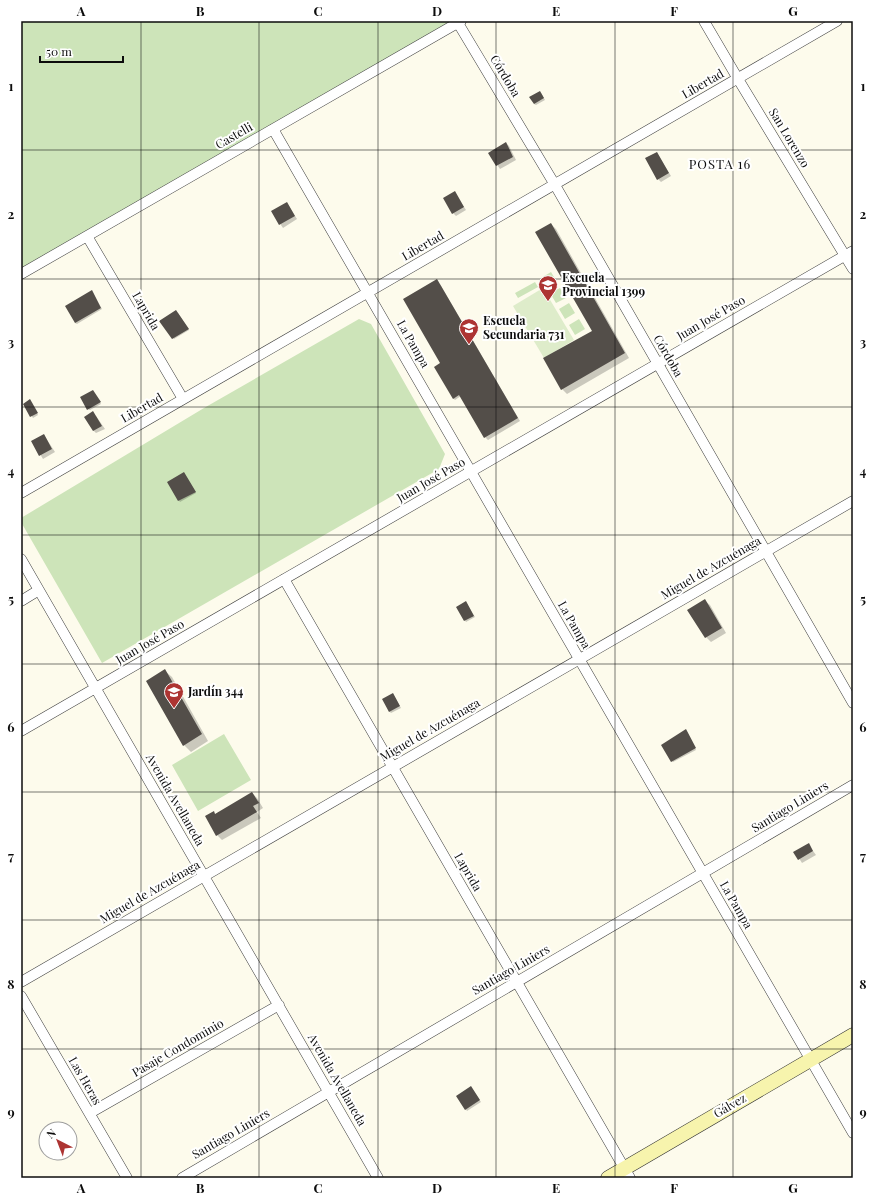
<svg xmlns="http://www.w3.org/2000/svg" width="874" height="1199" font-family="'Playfair Display',serif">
	<rect width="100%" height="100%" fill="#fdfbec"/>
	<path fill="#cde4b9" d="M21,21h440l-440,253z
		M551,272l6,10 -10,6 -6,-10z
		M535,282l3,5 -20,11 -3,-5z
		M560,288l6,10 -10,5 -6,-10z
		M569,303l6,10 -10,6 -6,-10z
		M359,319l12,5 74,130 -6,15 -337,194 -81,-141v-4l183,-110z
		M579,319l6,10 -10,6 -6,-10z
		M224,734l27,46 -53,31 -26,-46z"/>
	<path fill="#deecca" d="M543,288l31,52 -30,18 -31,-52z"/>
	<path fill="#0003" d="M541,93l4,7 -9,5 -2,-1z
		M506,143l3,3 7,14 -16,9 -11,-16z
		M657,153l14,23 -10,6 -3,-3z
		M455,193l11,17 -10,6 -3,-3z
		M287,203l10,16 -14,9 -11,-16z
		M551,224l5,5 73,129 -62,36 -5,-5 31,-58z
		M440,284l80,137 -32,19 -3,-3 -24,-41 -6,4 -2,-2z
		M93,293l9,16 -25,15 -2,-1z
		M178,313l11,17 -15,9 -1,-1z
		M94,393l7,11 -11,6 -2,-1z
		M31,402l7,13 -5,3 -9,-14z
		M96,416l9,13 -9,4 -3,-3z
		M44,435l11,17 -12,7 -11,-18z
		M184,473l12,20 -16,9 -12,-19z
		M705,601l5,4 16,28 -15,9 -5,-5z
		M467,604l8,13 -9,5 -9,-15z
		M165,671l7,6 36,64 -17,11 -7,-7z
		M393,694l8,14 -10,5 -1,-1z
		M687,732l9,18 -23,12 -1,-1z
		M252,793l5,5 6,10 -6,4 4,6 -39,22 -5,-5 -11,-19 7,-4 3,3z
		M808,844l8,11 -14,8 -7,-11z
		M472,1089l9,13 -14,9 -10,-15z"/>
	<path fill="#534e49" d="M540,91l4,7 -10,6 -5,-7z
		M506,142l7,15 -17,9 -8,-13z
		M657,152l12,21 -12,7 -12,-22z
		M455,191l9,16 -12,7 -9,-16z
		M287,202l8,14 -16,9 -8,-14z
		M551,223l74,130 -64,37 -18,-32 49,-27 -57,-99z
		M437,279l81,139 -34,20 -25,-43 -6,4 -19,-32 6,-4 -37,-64z
		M92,290l9,18 -26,15 -10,-17z
		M176,310l13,19 -17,10 -13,-18z
		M93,390l8,12 -14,8 -7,-13z
		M30,399l8,14 -8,4 -7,-13z
		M93,411l9,15 -9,5 -9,-14z
		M44,434l8,15 -13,7 -8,-15z
		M184,472l12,20 -18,9 -11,-19z
		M705,599l17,29 -17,10 -18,-28z
		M466,601l8,15 -10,5 -8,-14z
		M165,669l37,65 -19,12 -37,-65z
		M393,693l7,13 -11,6 -7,-13z
		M686,729l10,19 -25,14 -10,-17z
		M252,792l7,11 -6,3 4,6 -41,24 -11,-20 9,-5 1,3z
		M809,843l4,8 -15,9 -5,-8z
		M471,1086l9,14 -15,10 -9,-14z"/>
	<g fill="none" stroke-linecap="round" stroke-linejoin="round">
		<g stroke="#3f3f3f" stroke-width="11">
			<path id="minor" d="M704,21l34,58 115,190
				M458,23l97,162 298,518
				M273,129l580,1004
				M87,236l96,163
				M21,274l440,-253
				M21,493l816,-472
				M21,559l357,619
				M284,579l346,599
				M21,601l18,-11
				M21,731l832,-480
				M21,982l832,-481
				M21,996l106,182
				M90,1113l189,-108
				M182,1178l671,-393"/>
		</g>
		<g stroke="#2e2e2e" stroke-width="15">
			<path id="secondary" d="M608,1178l245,-143"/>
		</g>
		<use href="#minor" stroke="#fff" stroke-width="10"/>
		<use href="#secondary" stroke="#f7f4ad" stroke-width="14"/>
	</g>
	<path fill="none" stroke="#0c0c0c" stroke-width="1" stroke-opacity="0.55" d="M141,21v1157M259,21v1157M378,21v1157M496,21v1157M615,21v1157M733,21v1157M21,150h832M21,279h832M21,407h832M21,535h832M21,664h832M21,792h832M21,920h832M21,1049h832"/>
	<defs>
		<g id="school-pin" transform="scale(1)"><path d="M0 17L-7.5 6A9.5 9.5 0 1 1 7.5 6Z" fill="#ad3432" stroke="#fff"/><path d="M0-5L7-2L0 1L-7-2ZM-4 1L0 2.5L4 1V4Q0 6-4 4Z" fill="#fff"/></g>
	</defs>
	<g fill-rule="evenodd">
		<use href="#school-pin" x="548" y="285"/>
		<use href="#school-pin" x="469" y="328"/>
		<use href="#school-pin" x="174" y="692"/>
	</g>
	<g text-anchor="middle" stroke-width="4" stroke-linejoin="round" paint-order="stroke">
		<g font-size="12" fill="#0c0c0c" stroke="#fff">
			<text transform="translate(505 76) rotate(59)" y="4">Córdoba</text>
			<text transform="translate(703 84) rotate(-30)" y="4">Libertad</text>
			<text transform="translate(234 136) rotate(-30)" y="4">Castelli</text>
			<text transform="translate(789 138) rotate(59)" y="4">San Lorenzo</text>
			<text transform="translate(423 246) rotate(-30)" y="4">Libertad</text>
			<text transform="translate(146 311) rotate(60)" y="4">Laprida</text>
			<text transform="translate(711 318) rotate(-30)" y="4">Juan José Paso</text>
			<text transform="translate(413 344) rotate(60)" y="4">La Pampa</text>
			<text transform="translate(668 356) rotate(60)" y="4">Córdoba</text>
			<text transform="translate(142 408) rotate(-30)" y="4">Libertad</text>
			<text transform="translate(431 480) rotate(-30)" y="4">Juan José Paso</text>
			<text transform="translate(711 568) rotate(-30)" y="4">Miguel de Azcuénaga</text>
			<text transform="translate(574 625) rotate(60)" y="4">La Pampa</text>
			<text transform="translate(150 642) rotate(-30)" y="4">Juan José Paso</text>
			<text transform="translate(430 730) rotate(-30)" y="4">Miguel de Azcuénaga</text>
			<text transform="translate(175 800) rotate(60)" y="4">Avenida Avellaneda</text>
			<text transform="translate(790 807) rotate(-31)" y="4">Santiago Liniers</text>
			<text transform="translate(468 872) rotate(60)" y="4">Laprida</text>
			<text transform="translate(150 892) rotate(-30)" y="4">Miguel de Azcuénaga</text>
			<text transform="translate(736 905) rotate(60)" y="4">La Pampa</text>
			<text transform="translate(511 970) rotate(-30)" y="4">Santiago Liniers</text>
			<text transform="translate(178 1048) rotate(-30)" y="4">Pasaje Condominio</text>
			<text transform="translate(337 1080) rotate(60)" y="4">Avenida Avellaneda</text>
			<text transform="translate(85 1081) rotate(60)" y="4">Las Heras</text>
			<text transform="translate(730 1106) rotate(-30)" y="4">Gálvez</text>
			<text transform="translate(231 1134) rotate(-30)" y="4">Santiago Liniers</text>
		</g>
		<g font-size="12" font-weight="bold" fill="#0c0c0c" stroke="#fff" text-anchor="start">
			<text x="562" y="282">Escuela<tspan x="562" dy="14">Provincial 1399</tspan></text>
			<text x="483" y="325">Escuela<tspan x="483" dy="14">Secundaria 731</tspan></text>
			<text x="188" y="696">Jardín 344</text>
		</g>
		<g font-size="13" letter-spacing="1" fill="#0c0c0c" stroke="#fff">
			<text x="720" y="169">POSTA 16</text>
		</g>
	</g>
	<rect width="874" height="1199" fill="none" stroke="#ffffff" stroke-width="44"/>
	<g transform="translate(58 1141) rotate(318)"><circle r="19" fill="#ffffff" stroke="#9e9e9e"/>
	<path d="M0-3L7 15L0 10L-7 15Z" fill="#ad3432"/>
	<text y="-6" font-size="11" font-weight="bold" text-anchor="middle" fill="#0c0c0c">N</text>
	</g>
	<path d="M40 56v6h83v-6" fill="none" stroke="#0c0c0c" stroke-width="2"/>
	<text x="46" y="56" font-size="12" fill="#0c0c0c" stroke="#ffffff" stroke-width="3" paint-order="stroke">50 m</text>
	<rect x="22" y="22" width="830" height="1155" fill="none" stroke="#0c0c0c" stroke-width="1.5"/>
	<g font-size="13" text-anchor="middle" font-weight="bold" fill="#0c0c0c">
		<text x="81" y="16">A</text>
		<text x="200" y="16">B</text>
		<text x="318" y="16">C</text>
		<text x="437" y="16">D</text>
		<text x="556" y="16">E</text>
		<text x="674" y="16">F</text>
		<text x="793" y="16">G</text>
		<text x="11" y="91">1</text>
		<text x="863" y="91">1</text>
		<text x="11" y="219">2</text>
		<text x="863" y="219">2</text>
		<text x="11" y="347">3</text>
		<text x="863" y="347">3</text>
		<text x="11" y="476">4</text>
		<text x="863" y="476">4</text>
		<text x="11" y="604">5</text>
		<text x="863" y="604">5</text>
		<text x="11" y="732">6</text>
		<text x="863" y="732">6</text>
		<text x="11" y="861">7</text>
		<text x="863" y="861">7</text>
		<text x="11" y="989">8</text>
		<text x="863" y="989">8</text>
		<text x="11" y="1117">9</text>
		<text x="863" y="1117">9</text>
		<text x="81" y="1193">A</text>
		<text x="200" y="1193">B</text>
		<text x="318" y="1193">C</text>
		<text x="437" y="1193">D</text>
		<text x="556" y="1193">E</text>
		<text x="674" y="1193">F</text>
		<text x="793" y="1193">G</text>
	</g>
</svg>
